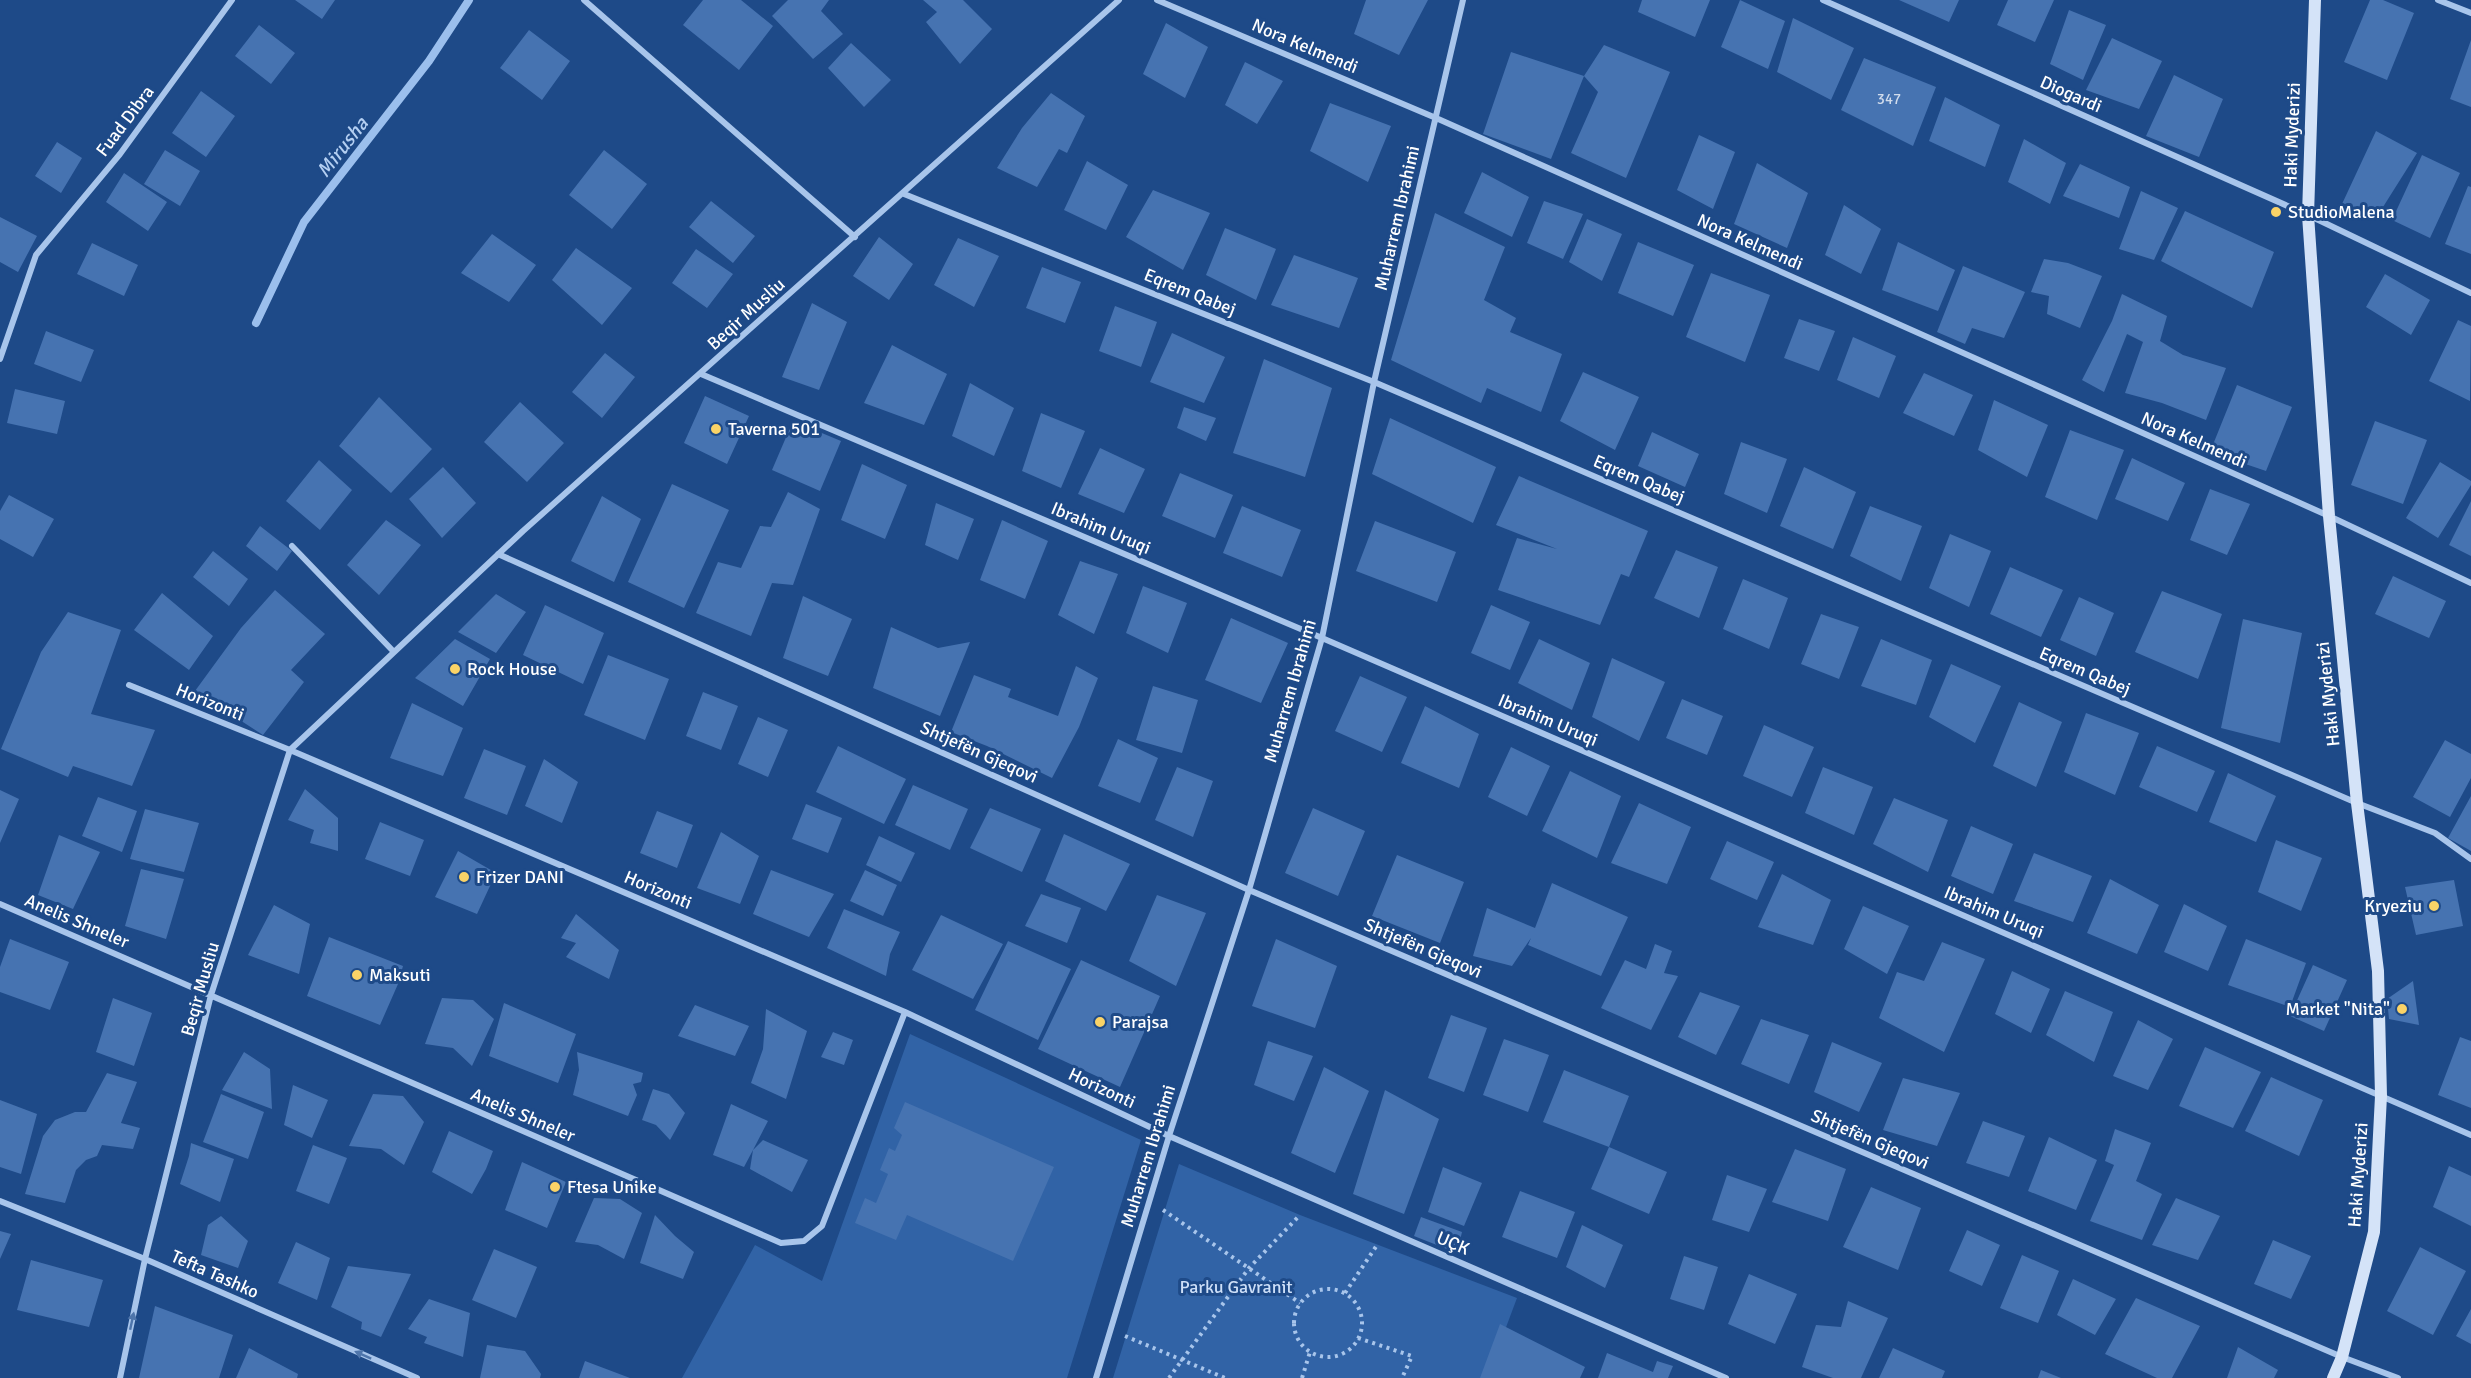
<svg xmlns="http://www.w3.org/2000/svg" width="2471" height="1378" font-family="Signika,sans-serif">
	<rect width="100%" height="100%" fill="#1e4a88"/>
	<path fill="#3163a6" d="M910,1034l231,106 -74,238h-385l73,-133 67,36z
		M1179,1164l121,51 217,83 -30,80h-374z"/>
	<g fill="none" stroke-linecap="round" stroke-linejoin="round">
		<path stroke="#9bbfed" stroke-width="8" d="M256,323l48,-101 125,-161 40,-61"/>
	</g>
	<path fill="#4673b1" d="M295,0h40l-13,19z
		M703,0h38l32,26 -34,44 -56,-45z
		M788,0h41l-8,11 22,23 -30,25 -41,-43z
		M923,0h40l29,29 -32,35 -34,-42 11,-10z
		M1366,0h62l-29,55 -45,-21z
		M1642,0h68l-15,37 -57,-25z
		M1740,0l45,21 -17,48 -47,-22z
		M1899,0h60l-10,22z
		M2008,0h46l-19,42 -38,-17z
		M2370,0h13l31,13 -27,67 -43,-18z
		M2069,10l37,15 -23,55 -33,-16z
		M1793,18l61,30 -23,52 -54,-28z
		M1166,23l42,24 -23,51 -42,-24z
		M259,25l36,28 -24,31 -36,-28z
		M529,30l41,31 -28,39 -42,-32z
		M2112,38l50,23 -23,48 -53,-19z
		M2471,40v67l-21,-8z
		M851,43l40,37 -27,27 -36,-39z
		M1604,45l66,27 -44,106 -55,-25 27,-61 -14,-16 -33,83 -68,-25 28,-82 73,24z
		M1864,58l72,29 -23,59 -72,-36z
		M1245,62l38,19 -26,43 -32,-19z
		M2174,75l49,24 -24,58 -53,-21z
		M201,91l34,25 -29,41 -34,-24z
		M1051,93l34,23 -18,37 -8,-4 -22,38 -40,-19 25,-40z
		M1945,97l55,28 -15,42 -56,-26z
		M1330,103l61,23 -23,56 -58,-31z
		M2376,131l41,22 -39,62 -36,-11z
		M1699,135l36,17 -22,57 -36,-19z
		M2024,139l42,24 -16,41 -42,-22z
		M57,142l25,16 -21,35 -26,-17z
		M165,150l35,21 -20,35 -36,-22z
		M604,150l43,34 -35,45 -43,-34z
		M2422,155l38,18 -30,65 -38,-18z
		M1087,161l41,24 -22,45 -42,-20z
		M1757,163l51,30 -21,55 -53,-24z
		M2080,164l50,23 -11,31 -56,-22z
		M1482,172l47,25 -17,40 -48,-24z
		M124,173l43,29 -19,29 -42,-29z
		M2468,186l3,1v67l-26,-10z
		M1153,190l57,23 -27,57 -57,-33z
		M2141,191l37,17 -24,52 -35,-11z
		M711,201l44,35 -22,27 -44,-36z
		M1544,201l39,13 -20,45 -36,-16z
		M1844,205l37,24 -20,45 -36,-19z
		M2185,211l89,41 -22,56 -91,-47z
		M1435,213l70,34 -21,53 32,18 -6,14 52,22 -21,58 -54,-24 -6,15 -90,-43z
		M0,217l37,19 -19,36 -18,-10z
		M1587,219l35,15 -20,47 -33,-19z
		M1225,228l51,21 -20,51 -50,-25z
		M492,234l44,31 -27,37 -48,-29z
		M879,237l34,27 -24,36 -36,-24z
		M958,238l41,18 -25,51 -40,-22z
		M1638,242l56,23 -21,51 -55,-23z
		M1898,242l57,28 -17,41 -56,-21z
		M92,243l46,22 -14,31 -47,-22z
		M576,248l56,40 -30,37 -50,-45z
		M696,249l37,25 -26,34 -35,-25z
		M1294,255l64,23 -19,50 -68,-23z
		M2044,259l24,4 34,13 -22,52 -33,-14 2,-18 -18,-4z
		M1963,266l62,26 -21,46 -32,-10 -7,16 -28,-12z
		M1042,267l39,15 -16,41 -39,-15z
		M1711,273l59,22 -25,67 -59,-25z
		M2385,274l45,26 -19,35 -45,-28z
		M2122,294l45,22 -7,25 23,14 43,13 -20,52 -44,-17 -37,-10 18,-51 -16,-8 -23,58 -22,-12 30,-59z
		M812,303l35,19 -28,68 -37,-13z
		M1115,306l42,16 -16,45 -42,-16z
		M1799,319l36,12 -16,40 -35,-13z
		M2458,320l13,6 -1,75 -41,-20z
		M46,331l48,19 -13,32 -47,-18z
		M1172,333l53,24 -21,46 -54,-21z
		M1853,337l43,19 -17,42 -42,-18z
		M892,345l55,29 -23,51 -60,-22z
		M605,353l30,24 -33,41 -30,-26z
		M1264,359l68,29 -27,89 -72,-24z
		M1583,372l56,25 -24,53 -55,-29z
		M1924,373l49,22 -19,41 -51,-23z
		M970,383l44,25 -20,48 -42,-20z
		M2237,385l55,22 -26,64 -56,-19z
		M15,389l50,12 -8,33 -50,-11z
		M705,396l44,20 -22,48 -43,-21z
		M379,397l53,52 -41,44 -52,-47z
		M1994,400l54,25 -21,52 -49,-27z
		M520,402l44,41 -37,39 -43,-40z
		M1184,407l32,11 -10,23 -29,-13z
		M1041,413l44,18 -24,57 -39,-17z
		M1390,418l106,49 -23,56 -101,-49z
		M793,421l48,20 -21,50 -48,-21z
		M2375,421l52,19 -24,64 -52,-19z
		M2070,430l54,20 -27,70 -52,-23z
		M1652,432l47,22 -14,33 -47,-21z
		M1741,442l46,17 -20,54 -43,-19z
		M1100,448l45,21 -21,44 -46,-19z
		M2132,458l53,25 -17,38 -53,-22z
		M319,460l33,30 -32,40 -34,-29z
		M2440,462l31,19v4l-33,53 -32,-20z
		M862,464l45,21 -22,54 -44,-19z
		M443,467l33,36 -34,35 -33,-39z
		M1804,467l52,25 -23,57 -53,-23z
		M1180,473l53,22 -18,43 -53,-22z
		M1519,476l129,55 -19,46 -8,-3 -21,51 -102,-35 19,-52 40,11 -61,-24z
		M672,484l57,26 -45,98 -56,-26z
		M2210,489l40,15 -23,51 -37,-15z
		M788,492l32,17 -27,76 -21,-2 -21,53 -55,-23 22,-51 23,6 19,-42 11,1z
		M9,495l45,24 -21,38 -33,-18v-28z
		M602,496l39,23 -27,63 -43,-21z
		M2471,501v55l-22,-11z
		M936,503l38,16 -16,41 -33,-15z
		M1242,506l59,24 -19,47 -59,-24z
		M1870,506l52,20 -21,55 -51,-25z
		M386,520l35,25 -42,50 -32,-30z
		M1002,520l46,21 -23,58 -45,-19z
		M1375,521l81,31 -19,50 -81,-31z
		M260,526l32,25 -15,20 -31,-25z
		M1950,534l41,17 -22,56 -40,-19z
		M1676,550l42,17 -19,51 -45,-20z
		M213,551l35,28 -19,27 -36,-29z
		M1080,561l38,13 -24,60 -36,-19z
		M2010,567l53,23 -22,47 -51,-23z
		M2393,576l53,25 -17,37 -54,-24z
		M1743,579l45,19 -19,51 -46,-20z
		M1143,586l44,17 -19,50 -42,-20z
		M275,590l50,44 -34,36 13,12 -41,53 -68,-44 46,-63z
		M2162,591l60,23 -24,65 -63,-27z
		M162,593l51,43 -24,34 -55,-40z
		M496,594l30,18 -30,41 -38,-21z
		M803,596l49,23 -24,57 -45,-18z
		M2079,597l35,16 -18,43 -36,-16z
		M545,605l59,28 -21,51 -60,-29z
		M1491,605l39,17 -20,48 -39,-17z
		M68,612l53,18 -30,84 64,16 -23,56 -59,-20 -5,11 -67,-28 40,-97z
		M1821,614l38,13 -20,52 -38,-15z
		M1231,618l57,25 -27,60 -56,-23z
		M2243,619l59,14 -22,110 -59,-15z
		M891,627l47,21 32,-6 -30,74 -67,-28z
		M455,639l35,20 -27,47 -48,-28z
		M1539,639l51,24 -18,47 -54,-27z
		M1881,639l51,21 -16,45 -55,-19z
		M608,655l61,24 -24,61 -61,-25z
		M1612,658l53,24 -26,59 -47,-24z
		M1951,664l50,22 -26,57 -46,-26z
		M1076,666l22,12 -19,49 -27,51 -65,-32 -36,-14 23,-57 37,14 -3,8 50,19z
		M1360,676l47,21 -25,55 -47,-21z
		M1153,686l45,14 -16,53 -46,-13z
		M703,692l35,14 -17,44 -35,-14z
		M1682,699l41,17 -16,39 -41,-17z
		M2019,702l43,20 -26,65 -43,-21z
		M412,703l51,25 -20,48 -53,-18z
		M1425,706l54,28 -20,54 -58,-25z
		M2086,713l53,20 -24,62 -51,-23z
		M758,717l30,13 -20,47 -30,-13z
		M1764,725l50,22 -22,50 -49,-21z
		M1118,739l40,19 -18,45 -42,-17z
		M2445,740l26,14v24l-21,39 -37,-20z
		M838,746l68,33 -22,45 -68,-32z
		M2157,746l58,25 -18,41 -58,-25z
		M1511,747l39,19 -23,50 -39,-19z
		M484,749l42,17 -19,49 -43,-17z
		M544,759l34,23 -16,41 -37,-17z
		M1177,767l36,14 -20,56 -38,-17z
		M1823,767l50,20 -19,48 -49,-22z
		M1570,771l51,25 -24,62 -55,-27z
		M2228,773l48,23 -20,46 -47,-20z
		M913,785l55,24 -18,41 -55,-25z
		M305,789l33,29v33l-28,-8 4,-13 -26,-10z
		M0,790l19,9 -19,44z
		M2471,796v55l-23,-13z
		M98,797l39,14 -15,41 -40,-16z
		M1894,798l54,22 -20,52 -55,-28z
		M1639,803l52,24 -24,57 -56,-21z
		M806,804l36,14 -14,35 -36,-14z
		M990,808l51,21 -19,43 -52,-24z
		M1313,808l52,23 -27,65 -53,-23z
		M145,809l54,14 -15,49 -54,-13z
		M657,811l36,14 -16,43 -37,-15z
		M380,822l44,18 -14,36 -45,-17z
		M1971,826l42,18 -20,50 -42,-18z
		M721,832l38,24 -19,48 -43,-16z
		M1064,834l66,30 -24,47 -61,-30z
		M59,835l41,17 -27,57 -35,-14z
		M879,836l36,17 -14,29 -35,-17z
		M2276,840l46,18 -21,53 -43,-19z
		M1727,841l47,21 -17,38 -47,-21z
		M458,851l38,22 -19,41 -42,-17z
		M2034,853l58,23 -19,46 -59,-21z
		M1397,855l67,27 -24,61 -68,-27z
		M141,869l43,10 -18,60 -41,-13z
		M771,870l63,24 -25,43 -56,-23z
		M865,870l32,15 -14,31 -33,-15z
		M1782,874l49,26 -18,45 -55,-18z
		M2110,879l49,26 -22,49 -50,-21z
		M2454,880l9,46 -47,9 -11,-48z
		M1552,883l76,34 -27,59 -73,-31 3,-7 -19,28 -39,-10 14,-48 48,20z
		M1041,894l40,14 -14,35 -42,-17z
		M1157,895l49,18 -30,73 -47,-25z
		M2184,904l43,22 -19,45 -44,-19z
		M274,905l36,19 -11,50 -51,-19z
		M1863,906l46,20 -22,48 -43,-25z
		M844,909l56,23 -10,22 -4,22 -59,-28z
		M576,914l43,36 -10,29 -43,-22 10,-14 -15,-5z
		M941,915l62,29 -30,55 -61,-29z
		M329,937l74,29 -5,18 -18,41 -73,-29z
		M10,939l59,23 -19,48 -50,-18v-25z
		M1276,939l61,27 -22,62 -63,-22z
		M2246,939l60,24 -16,44 -62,-22z
		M1008,941l63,28 -33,71 -63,-30z
		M1942,942l43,17 -41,93 -65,-34 18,-46 27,9z
		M1655,944l17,7 -8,22 14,3 -27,54 -50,-22 24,-48 21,9z
		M1081,960l79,36 -40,91 -82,-38z
		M2313,965l34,15 -23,51 -34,-15z
		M2012,971l38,18 -19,44 -36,-19z
		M2413,981l6,44 -30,-6 -2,-20z
		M2065,991l48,21 -19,50 -48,-27z
		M1700,992l40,14 -24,49 -38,-18z
		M113,998l39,15 -18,53 -38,-14z
		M442,998l31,2 21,19 -22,47 -19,-18 -28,-4z
		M504,1003l72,31 -18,49 -69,-27z
		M695,1005l54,21 -14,30 -57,-20z
		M766,1009l41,22 -21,68 -35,-16 12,-34z
		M1451,1015l36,13 -23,64 -36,-14z
		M1761,1019l48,16 -20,49 -48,-20z
		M2138,1020l35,19 -25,51 -35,-14z
		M833,1032l20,8 -9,25 -23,-8z
		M2460,1037l11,4v67l-33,-13z
		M1504,1039l45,16 -21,57 -45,-17z
		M1268,1041l45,15 -19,45 -40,-16z
		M1832,1042l50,21 -23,49 -45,-20z
		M2205,1047l56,25 -28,56 -54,-22z
		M244,1052l26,17 2,40 -50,-19z
		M577,1052l66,21 -2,9 -8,2 4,11 -9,21 -55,-21 6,-25z
		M1324,1067l45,24 -34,82 -44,-20z
		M1564,1070l65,26 -20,51 -66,-25z
		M107,1073l30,9 -16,41 19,5 -7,21 -31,-4 -5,11 -11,4 -10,10 -11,33 -40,-9 18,-58 12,-16 20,-8h11z
		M2271,1077l52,23 -24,56 -54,-25z
		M1903,1078l57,15 -23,53 -54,-16z
		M293,1085l35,15 -16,38 -28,-13z
		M653,1089l16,5 16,19 -15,27 -14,-15 -14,-5z
		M1385,1090l54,29 -35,95 -51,-20z
		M221,1094l43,18 -16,47 -45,-17z
		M373,1094l30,2 21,26 -20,43 -23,-16 -32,-3z
		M0,1100l37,14 -16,60 -21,-7z
		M905,1102l149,65 -41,94 -106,-46 -11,25 -41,-17 10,-25 11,5 12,-29 -8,-4 9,-22 6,3 7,-16 -8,-7z
		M731,1104l37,17 -15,29 10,-10 45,20 -16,32 -42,-23 3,-19 -9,17 -31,-12z
		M1983,1121l42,15 -16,41 -43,-14z
		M2115,1129l36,14 -15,38 26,13 -20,46 -52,-19 24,-56 -9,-4z
		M449,1131l44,20 -7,18 -14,25 -40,-22z
		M2049,1137l48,23 -21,50 -48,-19z
		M191,1143l43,16 -14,43 -40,-18 9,-28z
		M313,1145l34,13 -18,46 -33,-13z
		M1609,1147l58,25 -18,42 -58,-25z
		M1795,1149l51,20 -18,52 -56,-19z
		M522,1162l44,20 -19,46 -42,-18z
		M2449,1166l22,10v50l-38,-19z
		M1443,1167l39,16 -18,43 -36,-14z
		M1727,1175l40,14 -18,43 -37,-12z
		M1871,1187l50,21 -23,62 -55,-23z
		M1520,1191l55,21 -18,46 -55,-21z
		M594,1198l26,1 22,14 -18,46 -26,-14 -23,-3z
		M2176,1198l44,18 -22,44 -46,-15z
		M655,1215l20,21 19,16 -11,27 -43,-16z
		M221,1216l27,25 -10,27 -37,-13 7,-30z
		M1421,1217l41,15 -5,21 -43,-17z
		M1582,1225l41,20 -18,43 -39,-21z
		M1967,1230l33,15 -18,41 -33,-15z
		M0,1231l11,3 -11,25z
		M2273,1240l38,16 -20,43 -37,-15z
		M296,1242l34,16 -13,42 -39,-17z
		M2420,1247l46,24 -33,64 -46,-24z
		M494,1249l43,18 -21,51 -44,-18z
		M2022,1255l37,16 -21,52 -38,-15z
		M1684,1256l34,11 -14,43 -34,-11z
		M31,1260l72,20 -14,47 -72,-17z
		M348,1266l63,8 -30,63 -20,-8 1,-7 -31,-15z
		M1749,1274l48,20 -22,50 -47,-20z
		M2073,1279l43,20 -21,36 -38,-20z
		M2136,1298l64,28 -28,52h-15l-52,-24z
		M429,1299l41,14 -7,44 -39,-14 3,-6 -19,-8z
		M1848,1301l40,17 -27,60h-28l-31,-11 14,-42 25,2z
		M155,1306l78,29 -14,43h-80z
		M2471,1309v35l-15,-8z
		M1500,1324l85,43 -5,11h-100z
		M487,1345l38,6 16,23 -1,4h-60z
		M2238,1347l40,23 -4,8h-47z
		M249,1348l49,26 -1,4h-61z
		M1893,1348l52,23 -3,7h-63z
		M1607,1353l46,19 4,-11 16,5 -5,12h-70z
		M585,1361l45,17h-51z
		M2041,1370l20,8h-23z"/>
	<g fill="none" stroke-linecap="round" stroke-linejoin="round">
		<path stroke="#a8c5eb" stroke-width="4" stroke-dasharray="3 4.5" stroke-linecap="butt" d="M1163,1210l137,93
			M1294 1323a34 34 0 1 1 68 0a34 34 0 1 1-68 0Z
			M1345,1293l32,-48
			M1125,1336l100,42
			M1358,1338l54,18 -10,22
			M1169,1378l80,-110 51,-53
			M1302,1378l8,-26"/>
		<path stroke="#a8c5eb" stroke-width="6" d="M584,0l271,237
			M1157,0l279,118 893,398 142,67
			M1823,0l485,215 163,78
			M2438,0l33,13
			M904,194l470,188 983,421 78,30 36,26
			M0,359l36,-104 84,-101 112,-154
			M701,374l621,264 1149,497
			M292,546l102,106
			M498,554l751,336 1093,467 56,21
			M129,685l161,65 615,262 264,124 557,242
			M0,904l781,339 23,-2 18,-15 83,-214
			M0,1201l145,58 272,119
			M120,1378l25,-119 66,-264 79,-245 233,-219 596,-531
			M1096,1378l73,-242 80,-246 73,-252 52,-256 89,-382"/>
		<path stroke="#d4e3f8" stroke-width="12" d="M2315,0l-7,215 21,301 28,287 21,168 3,125 -7,136 -32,125 -9,21"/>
	</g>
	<defs><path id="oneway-solid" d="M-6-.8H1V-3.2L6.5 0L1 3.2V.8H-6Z" transform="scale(1.5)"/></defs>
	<g fill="#4e75ab">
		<use href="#oneway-solid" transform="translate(132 1321) rotate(-78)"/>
		<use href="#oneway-solid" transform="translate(363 1355) rotate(-156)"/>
	</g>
	<g fill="#fad367" stroke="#1e4a88" stroke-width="2">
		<circle cx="2276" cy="212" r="6"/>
		<circle cx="716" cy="429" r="6"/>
		<circle cx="455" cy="669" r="6"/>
		<circle cx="464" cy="877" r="6"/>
		<circle cx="2434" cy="906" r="6"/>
		<circle cx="357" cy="975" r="6"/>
		<circle cx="2402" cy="1009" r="6"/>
		<circle cx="1100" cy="1022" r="6"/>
		<circle cx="555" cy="1187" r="6"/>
	</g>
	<g text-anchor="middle" stroke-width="6" stroke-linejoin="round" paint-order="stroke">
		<g font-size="15" fill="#d1dcec">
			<text x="1889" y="104">347</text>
		</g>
		<g font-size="18" fill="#fff" stroke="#1e4a88">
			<text transform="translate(1305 46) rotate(23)" y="6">Nora Kelmendi</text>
			<text transform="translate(2071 94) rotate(24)" y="6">Diogardi</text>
			<text transform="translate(125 121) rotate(-53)" y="6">Fuad Dibra</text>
			<text transform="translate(2292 135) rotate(-88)" y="6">Haki Myderizi</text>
			<text transform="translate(1397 218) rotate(-77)" y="6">Muharrem Ibrahimi</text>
			<text transform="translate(1750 242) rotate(24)" y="6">Nora Kelmendi</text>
			<text transform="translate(1190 292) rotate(22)" y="6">Eqrem Qabej</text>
			<text transform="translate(746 314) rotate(-42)" y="6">Beqir Musliu</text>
			<text transform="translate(2194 440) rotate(24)" y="6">Nora Kelmendi</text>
			<text transform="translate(1639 479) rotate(23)" y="6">Eqrem Qabej</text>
			<text transform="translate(1101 528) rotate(23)" y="6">Ibrahim Uruqi</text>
			<text transform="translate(2085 671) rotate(23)" y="6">Eqrem Qabej</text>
			<text transform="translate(1290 691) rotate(-74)" y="6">Muharrem Ibrahimi</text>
			<text transform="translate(2328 694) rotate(-96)" y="6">Haki Myderizi</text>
			<text transform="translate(210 702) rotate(22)" y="6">Horizonti</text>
			<text transform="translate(1548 720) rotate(23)" y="6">Ibrahim Uruqi</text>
			<text transform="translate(979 752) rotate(24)" y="6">Shtjefën Gjeqovi</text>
			<text transform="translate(658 890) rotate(23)" y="6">Horizonti</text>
			<text transform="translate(1994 912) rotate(23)" y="6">Ibrahim Uruqi</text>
			<text transform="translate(77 921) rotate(23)" y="6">Anelis Shneler</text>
			<text transform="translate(1423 948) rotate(23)" y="6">Shtjefën Gjeqovi</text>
			<text transform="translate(200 989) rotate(-74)" y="6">Beqir Musliu</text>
			<text transform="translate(1102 1088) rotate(25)" y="6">Horizonti</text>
			<text transform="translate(523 1115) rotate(23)" y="6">Anelis Shneler</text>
			<text transform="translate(1870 1139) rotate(23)" y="6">Shtjefën Gjeqovi</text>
			<text transform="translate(1148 1156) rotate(-73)" y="6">Muharrem Ibrahimi</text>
			<text transform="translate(2358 1175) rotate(-86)" y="6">Haki Myderizi</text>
			<text transform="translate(1453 1243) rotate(23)" y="6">UÇK</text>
			<text transform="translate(215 1274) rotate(24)" y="6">Tefta Tashko</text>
		</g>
		<g font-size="18" fill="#fff" stroke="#1e4a88" text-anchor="start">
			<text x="2288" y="218">StudioMalena</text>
			<text x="728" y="435">Taverna 501</text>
			<text x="467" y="675">Rock House</text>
			<text x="476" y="883">Frizer DANI</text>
			<text x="2422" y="912" text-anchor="end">Kryeziu</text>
			<text x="369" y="981">Maksuti</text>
			<text x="2390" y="1015" text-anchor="end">Market "Nita"</text>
			<text x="1112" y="1028">Parajsa</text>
			<text x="567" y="1193">Ftesa Unike</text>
		</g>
		<g font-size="18" fill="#cddff8" stroke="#1e4a88">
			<text x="1236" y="1293">Parku Gavranit</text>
		</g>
		<g font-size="20" font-style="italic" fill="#b4cff2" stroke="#1e4a88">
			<text transform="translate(342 147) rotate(-52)" y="7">Mirusha</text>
		</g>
	</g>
</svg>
